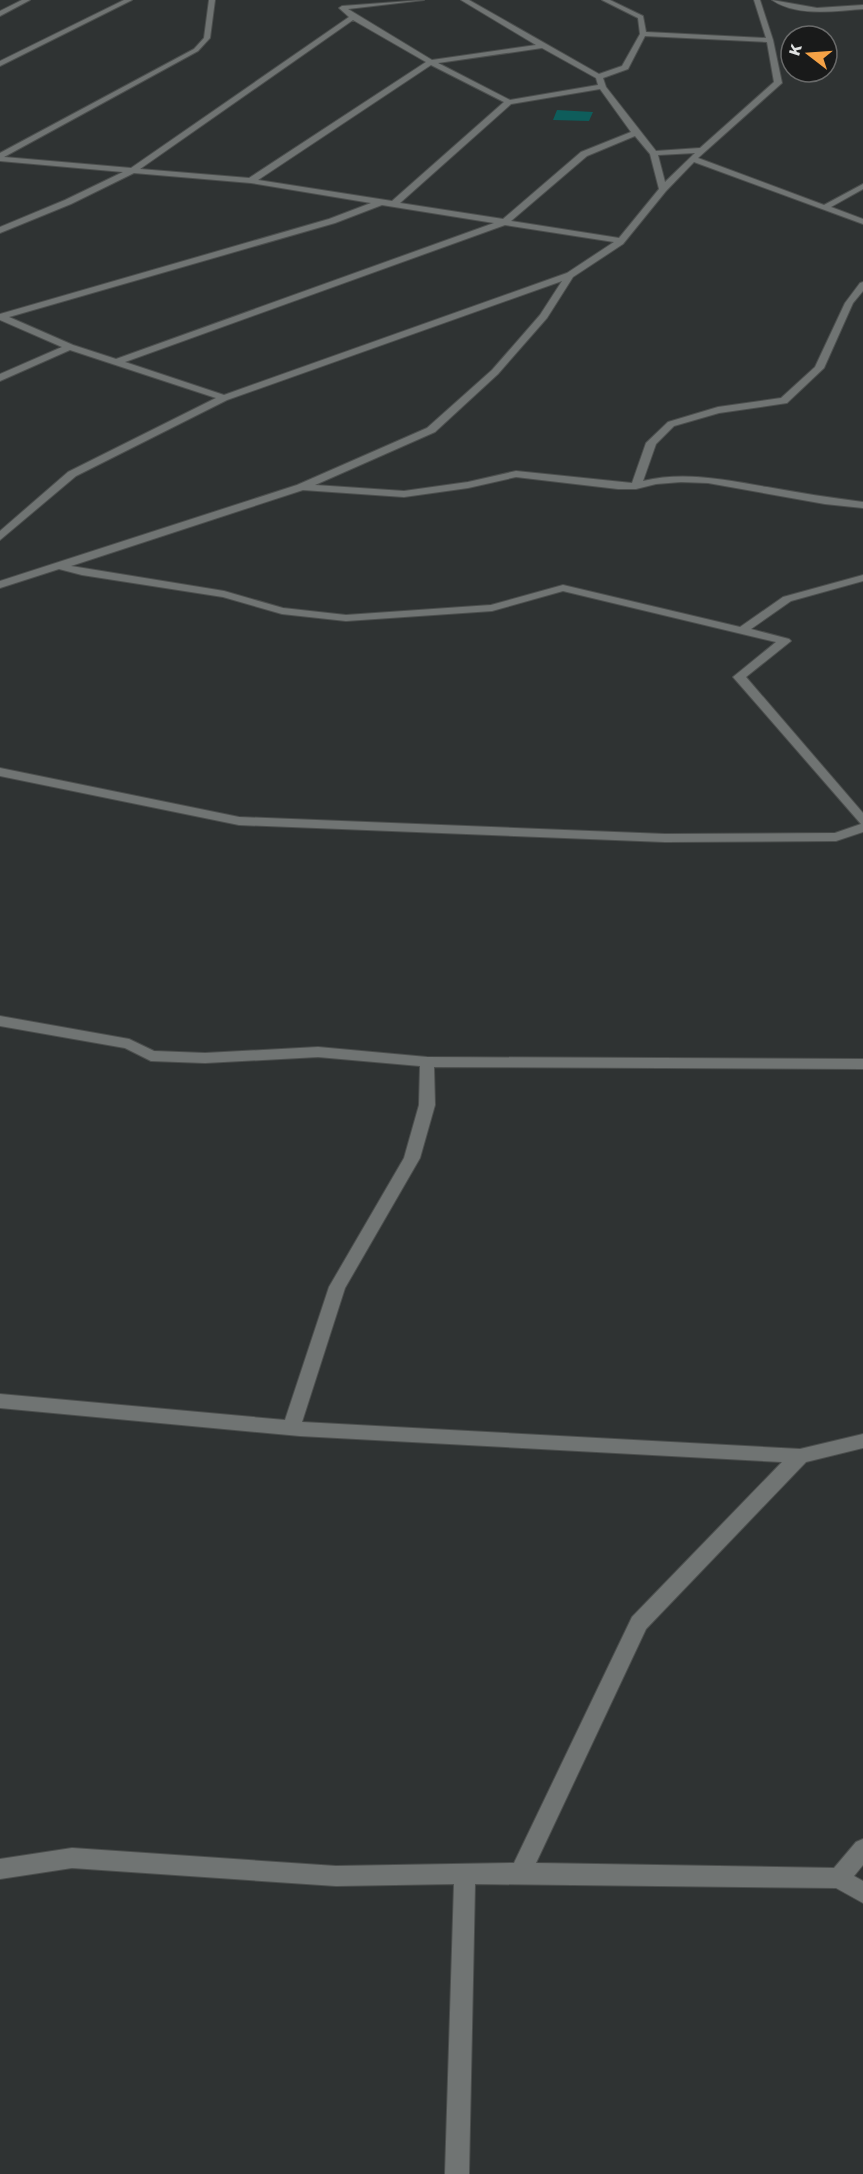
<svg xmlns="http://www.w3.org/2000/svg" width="863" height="2174" font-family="'Work Sans',sans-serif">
	<rect width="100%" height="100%" fill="#2f3333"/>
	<path fill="#0e5d5b" d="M557,110l36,2 -4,9 -36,-1z"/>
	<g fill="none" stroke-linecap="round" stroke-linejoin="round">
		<g stroke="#4c4f4e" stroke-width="2">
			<path id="street" d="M22,0h8l-30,16v-5z
				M124,0h8l-132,66v-5z
				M209,0h6l-5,38 -12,13 -194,106 127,11 218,-151 -10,-9 3,-2 82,-6 -76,9 84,51 104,-15 -75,-45h8l130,74 23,-8 18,-32 -2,-16 -36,-18h8l33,16 3,16 120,6 -12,-38h6l13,40 9,43 -84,75 126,47 39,-21v5l-32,18 32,12v5l-169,-62 -28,29 -43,53 -50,33 -26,41 -49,56 -63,58 -120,53 89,6 64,-9 48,-11 116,12 14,-40 22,-21 50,-15 63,-9 34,-31 30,-64 15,-20 3,-1v9l-10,12 -29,65 -37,35 -68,10 -45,13 -18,18 -13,37c42,-10 82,-1 124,6 32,6 64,11 96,15v6l-38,-4 -117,-21 -27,-1 -25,2 -20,5h-18l-102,-12 -48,11 -64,9 -101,-7 -232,76 153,25 59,17 63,7 145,-10 72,-20 177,42 43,-30 80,-22v6l-72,20 -40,28 38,10 2,2 -45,36 117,136v19l-27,9 -171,1 -426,-17 -239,-49v-8l239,49 426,17 170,-1 26,-9 -128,-147 43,-35 -213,-51 -71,20 -146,10 -64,-7 -59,-17 -141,-22 -23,-6 -59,19v-7l297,-96 130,-57 65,-58 48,-55 22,-34 -335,119 -151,76 -76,64v-9l68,-59 148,-74 -146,-48 -70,31v-7l62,-27 -62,-27v-6l329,-95 42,-16 -120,-20 -117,-10 -63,31 -71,29v-6l65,-27 58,-28 -123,-11v-8l194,-104 10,-11zM353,20l73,42 -177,116 -109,-9zM645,36l122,6 7,40 -74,66 -44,3 -50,-64 -3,-9 25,-9zM542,48l54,30 2,7 -88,15 -72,-37zM431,65l73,37 -112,99 -134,-21zM600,89l31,43 -50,20 -78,67 -103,-16 111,-99zM635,136l15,18 9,35 -40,49 -108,-17 76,-65zM695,153l-30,29 -7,-27zM382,205l112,18 -378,136 -43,-14 -64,-28 326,-94zM505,225l109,17 -47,31 -343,122 -99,-33z
				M772,0l45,8 46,-3v4c-29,2 -66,8 -91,-9z
				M0,1016l129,23 25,12 51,2 113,-6 109,10 436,2v10l-429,-2 1,38 -15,53 -75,130 -43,134 498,27 63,-15v14l-57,14 -160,167 -110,234 298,5 22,-26 7,-3v26l-9,11 9,5v22l-27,-15 -361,-4 -6,290h-24l9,-290 -118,2 -264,-18 -72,11v-20l72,-11 264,18 178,-3 118,-246 150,-155 -482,-26 -300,-28v-14l285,26 44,-133 75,-129 15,-53 1,-39 -102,-9 -113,6 -54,-2 -26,-13 -125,-22z"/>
		</g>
		<use href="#street" fill="#707473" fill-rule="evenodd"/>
	</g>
	<g transform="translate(809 54) rotate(287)"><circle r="28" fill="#191a1a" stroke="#696a6a" stroke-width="1.5"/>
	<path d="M0-4.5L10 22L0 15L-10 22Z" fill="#f5a246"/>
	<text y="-9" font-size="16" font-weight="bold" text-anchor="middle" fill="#e1e3e3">K</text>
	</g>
</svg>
